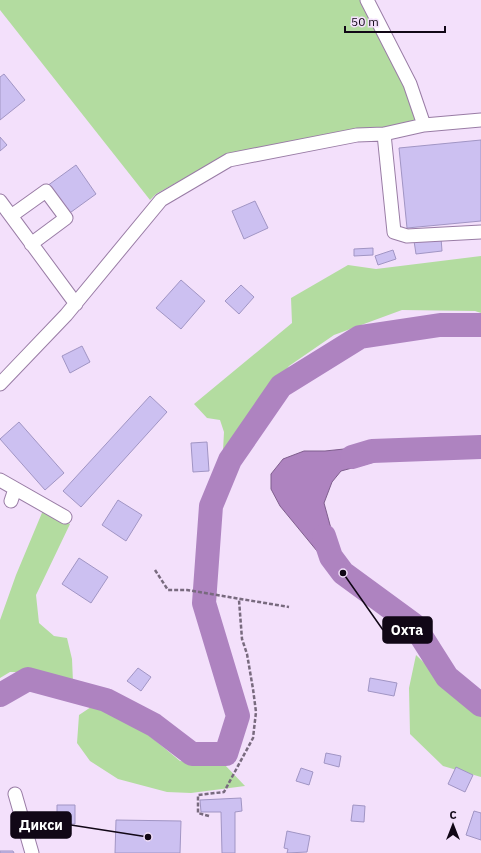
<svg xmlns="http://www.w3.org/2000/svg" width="481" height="853" font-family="'IBM Plex Sans',sans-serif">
	<rect width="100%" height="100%" fill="#f3e0fb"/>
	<path fill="#b3dca0" d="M0,0h367l57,125 -200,31 -68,38 -6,6 -150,-190z
		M481,256v57l-6,-2 -73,-1 -68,25 -45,31 -66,85 1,-19 -4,-12 -13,-2 -13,-14 98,-81 -1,-25 57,-33 28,4z
		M44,508l26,16 -34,71 3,28 15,13 13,2 5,21 1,23 -29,-10h-34l-10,6v-58l16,-45z
		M416,655l25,24 11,6 29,31v61l-38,-11 -33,-32 -1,-46z
		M94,705l39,17 47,39 44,3 21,22 -54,7 -24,-1 -49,-13 -28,-18 -13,-18 2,-28z"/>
	<path fill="#ae83c0" stroke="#7f5e8d" d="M382,445l3,14 -44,12 -9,11 -8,21 17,62 -10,3 -51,-62 -9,-17v-15l12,-15 21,-8h21z"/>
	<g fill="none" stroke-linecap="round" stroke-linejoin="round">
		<path stroke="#ae83c0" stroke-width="24" d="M352,457l20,-6 109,-4
			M324,536l7,21 12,16 71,52 33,52 34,28
			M0,695l28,-16 78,21 48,25 38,29h34l12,-38 -34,-113 7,-97 19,-46 51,-74 79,-49 80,-12h41"/>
	</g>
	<path fill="#ccc0f1" stroke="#a195c4" d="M4,74l21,26 -25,20v-43z
		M0,137l7,8 -7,6z
		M481,140v81l-74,7 -8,-80z
		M76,165l20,29 -29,21 -20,-29z
		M255,201l13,27 -24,11 -12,-28z
		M441,238l1,13 -26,3 -2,-13z
		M373,248v7l-19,1v-7z
		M393,250l3,9 -18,6 -3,-9z
		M181,280l24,21 -24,28 -25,-21z
		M241,285l13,12 -15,17 -14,-13z
		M82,346l8,16 -20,11 -8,-17z
		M150,396l17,16 -86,95 -18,-16z
		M19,422l45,51 -19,17 -45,-51z
		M207,442l2,29 -16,1 -2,-29z
		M118,500l24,15 -16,26 -24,-16z
		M79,558l29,19 -17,26 -29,-19z
		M138,668l13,9 -10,14 -14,-10z
		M370,678l27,5 -3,13 -26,-5z
		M326,753l15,3 -2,11 -15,-4z
		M456,767l17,8 -8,17 -17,-8z
		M301,768l12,4 -4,13 -13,-4z
		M241,798l1,13 -7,1v41h-13l-1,-41h-20l-1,-12z
		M57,805h18v19h-18z
		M353,805l12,1 -1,16 -13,-1z
		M474,811l7,2v27l-15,-5z
		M116,820l65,1 -1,32h-65z
		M287,831l23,5 -3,16 -20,1 1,-4 -4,-1z
		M0,851h13l1,2h-14z"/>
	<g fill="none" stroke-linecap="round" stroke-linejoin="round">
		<g stroke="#997ca5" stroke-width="15">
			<path id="minor" d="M367,0l43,84 14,41
				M384,134l10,98 13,4 74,-4
				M0,201l76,103
				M11,216l35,-25 20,27 -35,26
				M0,384l66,-69 95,-115 68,-40 128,-25 27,-1 40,-9 57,-5
				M0,480l65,37
				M11,501l4,-12
				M15,794l17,59"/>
		</g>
		<path stroke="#786a7e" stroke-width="2.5" stroke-dasharray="4 2" stroke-linecap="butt" d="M155,570l13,20h19l102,17
			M209,816l-11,-3v-18l26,-3 29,-54 3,-26 -3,-23 -6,-35 -5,-15 -3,-39"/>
		<use href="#minor" stroke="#fff" stroke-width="13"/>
	</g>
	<path fill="none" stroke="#110716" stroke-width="1.5" d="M343 573L383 630M148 837L71 825"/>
	<g fill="#110716" stroke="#f3e0fb" stroke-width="1.5">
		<circle cx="343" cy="573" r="4"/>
		<circle cx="148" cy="837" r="4"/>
	</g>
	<g fill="#110716" stroke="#110716" stroke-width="1.5">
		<rect x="383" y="617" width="49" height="26" rx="4"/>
		<rect x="11" y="812" width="60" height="26" rx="4"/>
	</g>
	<g font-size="14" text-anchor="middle" font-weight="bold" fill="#fff">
		<text x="407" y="635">Охта</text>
		<text x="41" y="830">Дикси</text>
	</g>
	<g transform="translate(453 825)" stroke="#f3e0fb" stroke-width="3" paint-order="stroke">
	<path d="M0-3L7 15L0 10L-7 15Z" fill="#110716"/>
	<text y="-6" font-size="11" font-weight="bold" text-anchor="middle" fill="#110716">С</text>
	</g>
	<path d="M345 26v6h100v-6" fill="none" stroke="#110716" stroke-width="2"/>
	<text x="351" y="26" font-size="12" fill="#110716" stroke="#f3e0fb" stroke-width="3" paint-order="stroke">50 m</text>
</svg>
